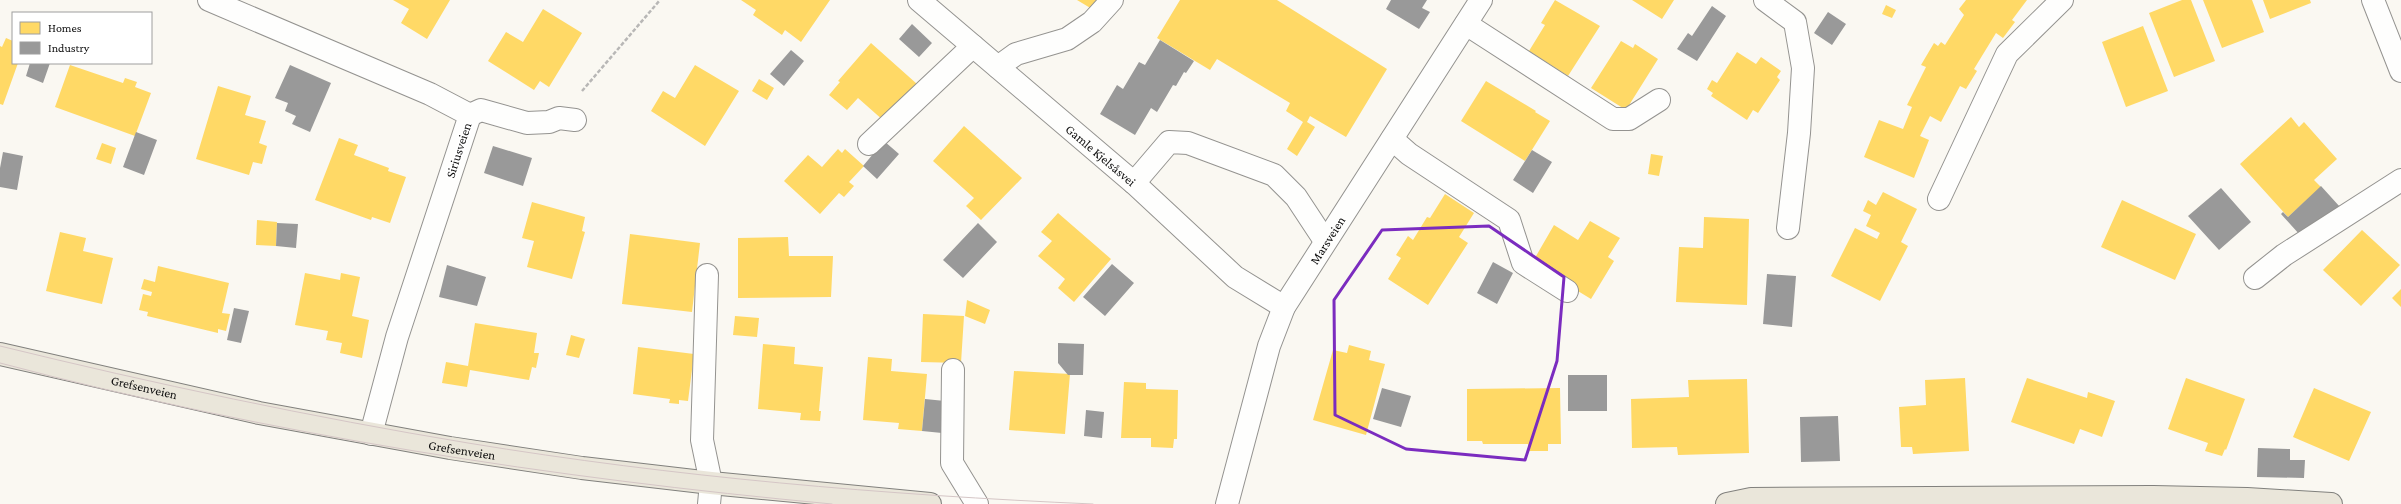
<svg xmlns="http://www.w3.org/2000/svg" width="2401" height="504" font-family="'Crimson Pro',serif">
	<rect width="100%" height="100%" fill="#faf8f2"/>
	<path fill="#ffd966" d="M393,0h57l-23,39 -26,-16 8,-14z
		M741,0h89l-29,42 -16,-12 -3,5 -29,-20 3,-5z
		M1077,0h20l-5,9z
		M1180,0h97l110,69 -41,68 -36,-21 -3,6 8,5 -18,29 -10,-7 16,-27 -17,-11 4,-8 -73,-44 -7,11 -53,-32z
		M1555,0l45,26 -32,50 -39,-25 16,-26 -4,-2z
		M1632,0h42l-12,19z
		M1966,0h61l-15,20 3,2 -12,16 -7,-5 -22,36 3,2 -11,18 -6,-3 -19,36 -11,-6 -10,20 9,4 -15,38 -50,-21 15,-37 24,9 9,-22 -5,-2 19,-38 -5,-2 13,-22 4,3 3,-4 4,3 19,-30 -5,-6z
		M2182,0h9l24,61 -41,16 -25,-64z
		M2203,0h49l12,32 -42,16z
		M2263,0h47l1,3 -41,16z
		M1886,5l10,5 -4,8 -10,-4z
		M543,9l39,24 -33,54 -9,-6 -6,9 -46,-29 18,-29 17,10z
		M2143,26l25,65 -42,16 -24,-65z
		M6,38l7,3v22h5l-15,42 -3,-1v-58l2,1z
		M1621,41l12,7 2,-4 23,15 -32,51 -35,-22z
		M871,43l46,41 -33,37 -26,-23 -11,12 -18,-15 11,-13 -2,-1z
		M1737,52l19,12 5,-7 20,14 -4,6 3,3 -22,33 -5,-3 -6,10 -36,-24 2,-3 -6,-4 5,-9 5,3z
		M70,65l53,18 2,-5 12,4 -2,5 16,6 -16,43 -80,-29z
		M695,65l44,26 -34,55 -54,-35 12,-20 12,7z
		M759,79l15,9 -7,12 -15,-9z
		M1486,81l50,30 -1,1 15,9 -25,40 -64,-40z
		M218,86l33,10 -6,19 21,6 -7,22 8,3 -5,18 -9,-2 -4,13 -53,-16z
		M2291,117l8,10 5,-5 33,37 -23,21 7,7 -33,30 -48,-53z
		M964,126l58,52 -41,42 -15,-14 8,-8 -41,-37z
		M339,138l19,7 -4,10 35,13 -1,3 18,6 -16,46 -18,-6 -1,3 -56,-20z
		M102,143l14,5 -5,16 -15,-5z
		M838,149l4,4 3,-4 19,17 -15,16 5,4 -10,11 -5,-4 -19,21 -36,-33 24,-26 14,12z
		M1651,154l12,2 -4,20 -11,-2z
		M1883,192l34,17 -16,33 7,4 -28,55 -49,-25 24,-48 22,11 3,-6 -14,-7 5,-11 -8,-4 5,-11 8,5z
		M1445,194l29,19 -15,24 9,6 -40,62 -40,-26 13,-21 -5,-3 12,-19 5,4 14,-23 3,1z
		M2122,200l74,34 -21,46 -74,-33z
		M532,202l53,15 -3,14 3,1 -13,47 -45,-12 7,-26 -12,-3z
		M1058,213l53,46 -37,43 -16,-14 7,-9 -27,-23 14,-15 -11,-9z
		M1704,217l45,2 -2,86 -71,-3 3,-55 24,1z
		M257,220l20,2 -1,24 -20,-1z
		M1590,221l30,17 -12,19 6,4 -23,38 -59,-36 22,-38 24,15z
		M2362,230l38,35 -39,41 -38,-36z
		M60,232l26,6 -3,13 30,7 -11,46 -56,-13z
		M630,234l70,9 -8,69 -70,-8z
		M788,237l1,19h44l-2,41 -93,1v-60z
		M158,266l71,17 -7,30 8,1 -4,17 -8,-2v4l-71,-17 1,-4 -9,-2 4,-16 8,2 1,-4 -11,-3 3,-10 11,3z
		M305,273l35,7 1,-7 19,4 -8,39 17,4 -7,38 -22,-5 2,-10 -16,-3 2,-9 -33,-6z
		M2401,289v18l-9,-9z
		M967,300l23,10 -5,14 -20,-8z
		M923,314l41,2 -3,47 -40,-1z
		M735,316l24,2 -2,19 -24,-2z
		M475,323l62,10 -3,20h5l-3,15 -4,-1 -3,13 -59,-10 -3,17 -25,-4 4,-21 22,4z
		M571,335l14,4 -6,19 -13,-3z
		M763,344l32,3 -1,17 29,3 -4,44h2l-1,10 -20,-1 1,-7 -43,-4z
		M1349,345l22,6 -2,9 16,4 -19,71 -53,-15 20,-70 14,3z
		M638,347l56,7 -6,47 -9,-1v4l-10,-1 1,-4 -37,-5z
		M868,357l24,2 -1,12 36,3 -5,57 -24,-2 1,-6 -36,-3z
		M1014,371l56,3 -5,60 -56,-4z
		M1965,378l4,73 -56,3 -1,-7h-11l-2,-40 27,-2 -1,-25z
		M2027,378l60,20 1,-6 27,9 -13,36 -22,-8 -6,15 -63,-22z
		M2186,378l59,21 -19,51 -1,-1 -3,7 -17,-5 3,-8 -40,-14z
		M1747,379l2,74 -71,2 -1,-8 -45,1 -1,-49 58,-2 -1,-17z
		M1124,382l22,1v6l32,1 -1,49h-3l-1,9 -22,-1v-9h-30z
		M1560,388l1,56h-13v7h-20v-7h-45l-1,-3h-15v-52z
		M2314,388l57,24 -22,49 -56,-24z"/>
	<path fill="#999" d="M1391,0h36l-5,8 8,4 -11,17 -33,-20z
		M1712,6l14,10 -29,45 -20,-12 11,-16 4,3z
		M1828,12l18,12 -14,21 -18,-12z
		M912,24l20,19 -13,14 -20,-18z
		M1160,40l34,21 -8,12 -2,-1 -8,14 -3,-1 -16,27 -6,-4 -16,27 -35,-21 17,-29 6,4 16,-27 6,3z
		M791,50l13,11 -20,25 -14,-12z
		M30,63h20l-7,20 -17,-7z
		M290,65l41,18 -21,49 -18,-8 4,-8 -11,-5 3,-8 -13,-5z
		M136,132l21,8 -13,35 -21,-8z
		M884,141l15,13 -22,25 -14,-13z
		M493,146l39,12 -9,28 -39,-13z
		M1532,150l20,12 -19,31 -20,-13z
		M3,152l20,4 -6,34 -17,-3v-19z
		M2321,186l19,21 -40,28 -19,-21 2,-2 5,5z
		M2221,188l30,34 -32,28 -31,-34z
		M277,223l21,1 -2,24 -20,-2z
		M978,223l19,19 -34,36 -20,-18z
		M1493,262l20,11 -16,31 -20,-11z
		M1112,264l22,19 -29,33 -22,-19z
		M447,265l39,12 -9,29 -38,-9z
		M1767,274l29,2 -4,51 -29,-3z
		M234,308l15,3 -8,32 -14,-3z
		M1058,343l26,1 -1,31h-15l-10,-12z
		M1568,375h39v36h-39z
		M1382,388l29,8 -10,31 -28,-8z
		M925,399l20,2 -3,32 -20,-2z
		M1086,410l18,2 -2,26 -18,-2z
		M1838,416l2,45 -39,1 -1,-45z
		M2258,448l32,1v11h15l-1,18 -47,-1z"/>
	<g fill="none" stroke-linecap="round" stroke-linejoin="round">
		<g stroke="#949390" stroke-width="24">
			<g id="minor">
				<path d="M209,0l221,94 40,21 -73,222 -26,97"/>
				<path id="s1" d="M919,0l215,183 101,94 49,30"/>
				<path d="M1765,0l30,22 8,46 -4,65 -11,95"/>
				<path d="M2373,0l28,71"/>
				<path d="M1466,24l147,95h16l30,-19"/>
				<path d="M998,67l18,-13 51,-15 25,-17 20,-22"/>
				<path d="M470,115l11,-5 46,13 22,-1 10,-4 16,2"/>
				<path d="M1392,139l17,15 100,66 14,43 44,28"/>
				<path d="M869,144l104,-98"/>
				<path d="M1134,183l35,-41 19,1 86,32 22,22 29,44"/>
				<path d="M1939,199l68,-145 55,-54"/>
				<path d="M707,275l-5,165 9,43 -2,21"/>
				<path d="M2255,278l29,-23 117,-75"/>
				<path d="M953,370l-1,93 25,41"/>
				<path id="s2" d="M1227,504l42,-158 15,-39 197,-307"/>
			</g>
		</g>
		<g stroke="#81807d" stroke-width="24">
			<g id="major">
				<path id="s3" d="M0,354l259,59 191,35 132,20 129,15 219,21"/>
				<path d="M1727,504l24,-5 402,-2 94,2 84,5"/>
			</g>
		</g>
		<path stroke="#b8b7b6" stroke-width="2.5" stroke-dasharray="4 2" stroke-linecap="butt" d="M582,91l78,-91"/>
		<use href="#minor" stroke="#fefefd" stroke-width="22"/>
		<use href="#major" stroke="#eae6da" stroke-width="22"/>
		<path stroke="#d5c6c6" stroke-width="1" d="M0,346c155,38 311,71 468,97 206,34 416,52 625,61
			M0,363c272,72 552,115 832,141"/>
	</g>
	<path fill="none" stroke="#7b2cbf" stroke-width="3" stroke-linejoin="round" d="M1489,226l75,51 -7,84 -32,99 -119,-11 -71,-34 -1,-115 48,-70z"/>
	<g text-anchor="middle" stroke-width="4" stroke-linejoin="round" paint-order="stroke">
		<g font-size="13" fill="#0d0d0d" stroke="#fff">
			<text transform="translate(458 150) rotate(-72)" y="5">Siriusveien</text>
			<text dy="5" stroke="none"><textPath href="#s1" startOffset="239">Gamle Kjelsåsvei</textPath></text>
			<text dy="5" stroke="none"><textPath href="#s2" startOffset="285">Marsveien</textPath></text>
			<text dy="5" stroke="none"><textPath href="#s3" startOffset="148">Grefsenveien</textPath></text>
			<text dy="5" stroke="none"><textPath href="#s3" startOffset="472">Grefsenveien</textPath></text>
		</g>
	</g>
	<rect x="12" y="12" width="140" height="52" fill="#ffffff" stroke="#9e9e9e"/>
	<rect x="20" y="22" width="20" height="12" fill="#ffd966" stroke="#9e9e9e"/>
	<text x="48" y="32" font-size="12" fill="#0d0d0d">Homes</text>
	<rect x="20" y="42" width="20" height="12" fill="#999999" stroke="#9e9e9e"/>
	<text x="48" y="52" font-size="12" fill="#0d0d0d">Industry</text>
</svg>
